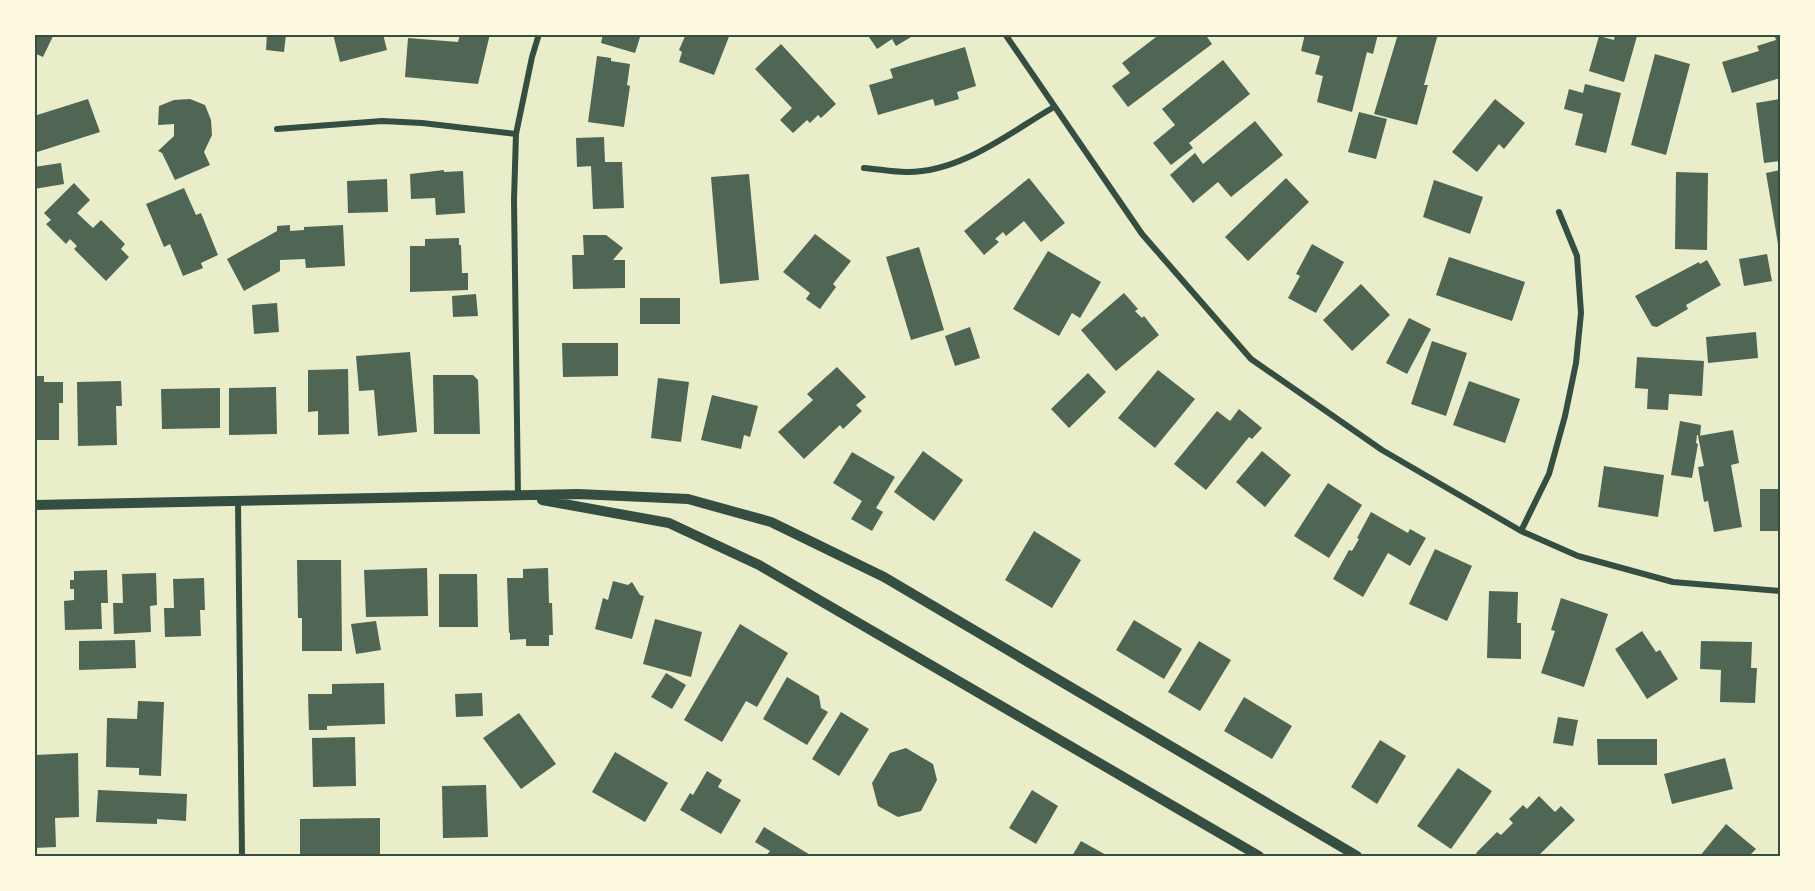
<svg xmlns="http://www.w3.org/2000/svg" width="1815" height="891" font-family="Signika,sans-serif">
	<rect width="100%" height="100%" fill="#e9edc9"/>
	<path fill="#4f6655" d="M34,34h20l-11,23 -9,-4z
		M267,34h19l-2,18 -18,-2z
		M333,34h50l4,16 -47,12z
		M460,34h30l-12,50 -73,-7 3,-39 50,4z
		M603,34h38l-6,19 -34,-10z
		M686,34h44l-16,41 -35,-13 3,-10 -3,-2z
		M867,34h42l2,3 -15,9 -4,-7 -15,10z
		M1160,34h29l1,3 3,-3h12l7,10 -84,63 -16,-21 18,-13 -8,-10z
		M1305,34h73l-5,20 -6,-2 -15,60 -35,-10 6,-26 -8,-2 5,-18 -19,-5z
		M1398,34h40l-14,51h4l-11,40 -43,-11z
		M1615,34l22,2 -13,46 -35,-11 10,-35 15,4z
		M1774,34h6v44l-48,15 -10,-31 37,-11 -2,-5 19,-6z
		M781,44l55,60 -15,14 -3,-3 -8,8 -3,-3 -14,13 -13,-13 12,-12 -37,-39z
		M965,47l11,39 -19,6 2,7 -24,7 -2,-7 -55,16 -9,-30 24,-7 -3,-9z
		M1655,54l35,10 -24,91 -35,-10z
		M597,56l14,2v3l19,3 -3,21 3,1 -6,41 -36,-5z
		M1223,60l27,34 -61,49 4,5 -22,17 -18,-22 22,-18 -13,-16z
		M1585,84l36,9 -15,60 -31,-8 8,-31 -19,-5 5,-20 14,4z
		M88,99l12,33 -66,21v-37z
		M190,99l15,6 6,15 1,15 -8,17 6,13 -35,15 -13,-27 -4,-2 16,-15v-12l-16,1 1,-19 15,-6z
		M1495,99l30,24 -21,26 -5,-5 -22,28 -25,-20z
		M1780,99v62l-16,2 -8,-60z
		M1359,112l28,7 -11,40 -28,-7z
		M1255,121l28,34 -52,42 -13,-15 -25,21 -23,-28 25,-22 8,11z
		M604,137l1,25h17l2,46 -31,1 -2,-43 -14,1 -1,-29z
		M61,163l3,21 -30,5v-22z
		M444,170v2l19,-1 2,42 -29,2 -1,-17 -24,1 -1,-25z
		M1780,170v74h-2l-12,-71z
		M1676,172l32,1 -1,77 -32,-1z
		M749,174l10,106 -39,4 -9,-107z
		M1029,178l36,45 -24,19 -17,-21 -18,15 -3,-4 -8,7 4,3 -15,13 -20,-24z
		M1286,178l23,24 -61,59 -23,-24z
		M387,179l1,33 -40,1 -1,-32z
		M1434,180l49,17 -13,37 -47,-17z
		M74,183l16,17 -13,13 16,15 8,-8 24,24 -4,5 8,8 -23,24 -32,-32 3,-3 -7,-7 -4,5 -20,-20 5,-4 -7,-7z
		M184,188l12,27 5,-2 17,42 -17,8 2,5 -20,8 -13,-32 -6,3 -18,-43z
		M290,225v6l14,-1v-3l39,-2 2,41 -39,2 -1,-9 -25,1v11l-36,20 -17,-32 50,-28v-5z
		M815,234l36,27 -18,23 3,3 -16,22 -14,-10 4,-6 -27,-21z
		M583,235h23l17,13 -10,12h12v28l-52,1 -1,-34h12z
		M459,238v7h2l1,28h6v17l-58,2v-46h15v-7z
		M1312,244l32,18 -28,51 -28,-15 12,-22 -4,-2z
		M919,247l25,83 -33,10 -25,-83z
		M1048,251l53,31 -21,36 -8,-5 -13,23 -46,-27z
		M1767,254l5,27 -28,5 -5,-27z
		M1449,257l76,25 -13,39 -76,-26z
		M1707,260l14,25 -35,20 2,4 -31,18 -5,-1 -17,-30 64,-34 1,2z
		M1361,284l29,31 -38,36 -29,-31z
		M1124,293l14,16 -3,2 7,7 2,-2 15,19 -43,36 -35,-41z
		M476,294l2,22 -25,1 -1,-21z
		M640,298h40v26h-40z
		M277,303l2,29 -25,2 -2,-29z
		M1409,318l22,11 -24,45 -21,-11z
		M970,327l10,31 -25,8 -10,-30z
		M1756,332l2,26 -50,5 -2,-26z
		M1432,341l35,12 -21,63 -35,-12z
		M562,343h56v33l-55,1z
		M410,352l7,80 -39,4 -4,-46 -15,1 -3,-35z
		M1637,357l67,4 -2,35 -33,-2 -1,16 -21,-1 1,-20 -13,-1z
		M837,367l29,30 -10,8 6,6 -19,18 -3,-4 -36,34 -26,-27 35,-32 -6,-6z
		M348,369l1,65 -31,1v-24l-10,1v-42z
		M1158,370l37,29 -40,49 -37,-30z
		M1088,373l18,19 -37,36 -18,-19z
		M433,375h40l5,5 2,54h-46z
		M34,376h10v6h19v21h-4v37h-25z
		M658,378l31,4 -8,60 -30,-4z
		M121,381l1,25h-6l1,39 -39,1 -1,-64z
		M1469,381l51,18 -15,44 -52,-18z
		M276,387l1,47 -48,1v-47z
		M220,388v40l-58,1 -1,-40z
		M712,395l46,11 -8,31 -6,-2 -3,14 -40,-9z
		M1239,409l23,19 -10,11 -3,-2 -43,53 -32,-26 43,-53 13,10z
		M1680,421l21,4 -1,11 -3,-1 -1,8 2,1 -6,34 -21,-3z
		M1733,430l6,33 -8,2 11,62 -28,5 -6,-31 -4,1 -6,-35 6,-1 -6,-30z
		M923,451l40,29 -29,41 -40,-29z
		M1262,451l29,24 -26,32 -29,-25z
		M852,452l43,25 -19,31 7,4 -11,19 -21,-12 11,-18 -29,-18z
		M1604,466l60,9 -6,42 -60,-10z
		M1328,483l34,22 -33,53 -35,-22z
		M1760,489h20v42h-20z
		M1371,512l37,21 2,-4 16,9 -16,28 -22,-13 -25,44 -30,-18 16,-29 3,1 7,-12 -2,-1z
		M1034,531l47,29 -29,48 -47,-28z
		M1435,549l37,17 -25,55 -38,-17z
		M297,560h44l1,91h-40v-33h-4z
		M427,568l1,48 -62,1 -2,-47z
		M548,568l1,35h3l1,32h-4v11h-23v-7l-16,1v-7h-1l-2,-55h16v-9z
		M107,570l1,33h-7l1,26 -37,1 -1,-29 10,-1v-11h-4v-9h4v-9z
		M156,573l1,32 -7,1 1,26 -37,2 -1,-31h10l-1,-29z
		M439,574h38l1,53h-39z
		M204,578l1,32h-5l1,26 -36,1 -1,-29h10l-1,-29z
		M613,581l15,4 4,-3 8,13 4,1 -12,43 -37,-10 8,-31 5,2z
		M1489,591l29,1 -1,31h4v36l-34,-1z
		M1561,598l47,16 -24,73 -43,-14 14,-42 -4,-1z
		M655,619l47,13 -11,45 -48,-13z
		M1134,620l48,29 -18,30 -48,-29z
		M376,621l5,29 -25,4 -5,-30z
		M740,624l48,29 -31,54 -11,-6 -24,41 -38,-22z
		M1642,631l14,21 4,-2 18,29 -31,20 -32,-50z
		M135,640l1,28 -57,2v-29z
		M1199,641l32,19 -31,51 -32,-19z
		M1701,641l51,1 -1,26h6l-2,35 -35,-1 1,-32 -21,-1z
		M666,673l20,12 -14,24 -21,-12z
		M787,677l32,19 2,12 7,4 -21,33 -44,-26z
		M384,683l1,41 -58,2v4h-18l-1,-36h24v-10z
		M482,693l1,23 -27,1 -1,-23z
		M1244,697l48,29 -20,33 -48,-28z
		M138,701l26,1 -3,74 -22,-1v-7l-33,-1 1,-49 30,1z
		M841,712l28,17 -30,47 -27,-17z
		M519,713l37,51 -35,25 -38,-51z
		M1558,717l20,3 -5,26 -20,-3z
		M355,737l1,49 -43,1 -1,-49z
		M1597,739h60v26h-59z
		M1380,740l26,16 -29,48 -26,-17z
		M906,748l27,16 4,16 -16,31 -23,6 -20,-11 -6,-23 18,-30z
		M615,752l53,31 -23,39 -53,-30z
		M78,753l1,64 -24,1 1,29 -22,1v-33l3,-1 -2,-59z
		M1725,758l8,31 -61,15 -8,-30z
		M1458,768l34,23 -41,58 -34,-23z
		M707,771l15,9 -4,7 23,13 -20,34 -41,-24 10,-17 3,2z
		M486,785l2,52 -45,1 -1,-52z
		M98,790l89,4 -1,27 -29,-2v5l-61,-2z
		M1032,790l26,16 -22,38 -27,-16z
		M1539,796l16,16 6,-6 14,14 -37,36h-59l-3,-3 21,-21 4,3 12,-12 -4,-4 14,-14 4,4z
		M380,818v37l-80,1v-37z
		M1726,824l30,25 -7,7h-49z
		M764,827l48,29h-46l4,-5 -15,-9z
		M1081,841l27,15h-36z"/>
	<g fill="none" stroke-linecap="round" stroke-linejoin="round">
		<path stroke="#344e41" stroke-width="6" d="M1005,34l137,200 109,125 131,91 139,81 57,25 95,26 107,9
			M277,129l105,-8 40,2 94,11
			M864,168c14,1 28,4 42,4 54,1 103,-39 148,-65
			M518,496l-4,-296 2,-66 16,-77 7,-23
			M238,502l4,354
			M1521,531l28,-57 16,-58 11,-53 5,-50 -4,-57 -18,-44"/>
		<path stroke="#344e41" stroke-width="10" d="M542,500l127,23 90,42 500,291
			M34,505l544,-11 110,5 83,23 113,55 473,279"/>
	</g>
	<rect width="1815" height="891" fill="none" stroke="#fefae0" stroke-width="72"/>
	<rect x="36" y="36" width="1743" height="819" fill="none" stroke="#344e41" stroke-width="2"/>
</svg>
